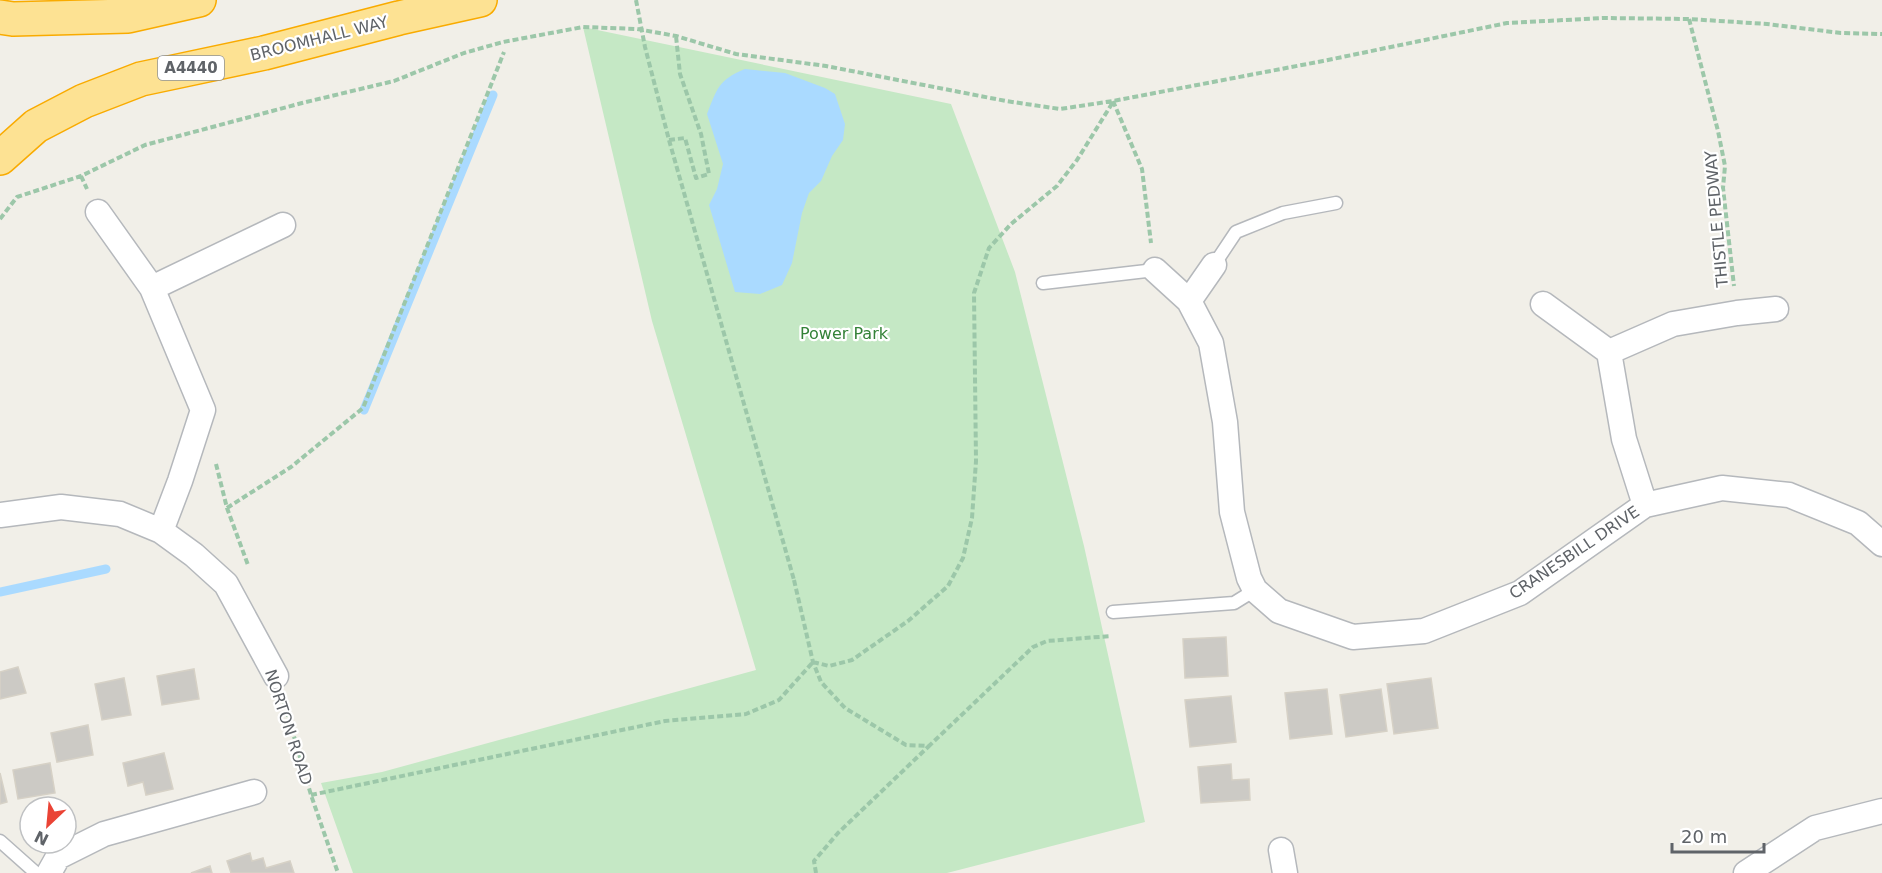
<svg xmlns="http://www.w3.org/2000/svg" width="1882" height="873" font-family="'DejaVu Sans',sans-serif">
	<rect width="100%" height="100%" fill="#f1efe8"/>
	<path fill="#c5e8c5" d="M583,27l368,77 64,168 69,274 61,276 -198,51h-594l-32,-90 61,-11 374,-102 -104,-349z"/>
	<path fill="#aadaff" d="M745,69l40,4 40,15 10,6 10,30 -2,16 -11,16 -11,25 -12,12 -7,20 -10,50 -10,22 -22,9 -25,-2 -26,-87 8,-16 6,-25 -16,-50c10,-25 11,-34 38,-45z"/>
	<g fill="none" stroke-linecap="round" stroke-linejoin="round">
		<path stroke="#aadaff" stroke-width="9" d="M364,410l129,-315
			M0,592l106,-23"/>
	</g>
	<path fill="#cccac5" stroke="#d6d1c6" stroke-width="1.5" d="M1226,637l2,39 -43,2 -2,-39z
		M18,667l8,26 -26,6v-27z
		M194,669l5,30 -37,6 -5,-29z
		M124,678l7,37 -29,5 -7,-36z
		M1431,678l7,50 -44,6 -7,-50z
		M1327,689l5,45 -42,5 -5,-46z
		M1381,689l6,42 -41,6 -6,-42z
		M1231,696l5,46 -46,5 -5,-47z
		M88,725l5,30 -36,7 -6,-29z
		M164,753l9,36 -27,6 -3,-13 -15,4 -5,-23z
		M50,763l5,30 -37,6 -5,-29z
		M1231,764l1,16 17,-1 1,21 -49,3 -3,-36z
		M0,773l7,29 -7,2z
		M250,853l2,8 11,-3 3,10 24,-7 4,12h-63l-4,-12z
		M210,866l2,7h-21z"/>
	<g fill="none" stroke-linecap="round" stroke-linejoin="round">
		<g stroke="#b5b8bc" stroke-width="15">
			<path id="lane" d="M1214,265l22,-33 47,-19 53,-10
				M1043,283l112,-13
				M1113,612l121,-9 21,-13
				M0,841l36,32"/>
		</g>
		<g stroke="#b5b8bc" stroke-width="27">
			<path id="street" d="M98,212l54,76 51,122 -23,71 -19,50
				M1155,270l34,31 22,42 14,79 7,90 17,66 6,12 24,21 74,26 71,-6 96,-38 125,-88 77,-17 67,7 69,28 24,21
				M152,288l131,-63
				M1189,301l25,-36
				M1543,304l66,48
				M1645,505l-21,-66 -15,-87 64,-28 64,-11 39,-4
				M0,515l61,-8 59,7 41,17 33,24 32,29 50,92
				M1281,850l4,23
				M49,873l9,-16 46,-23 150,-42
				M1746,873l69,-45 67,-17"/>
		</g>
		<g stroke="#f9ab00" stroke-width="36">
			<path id="highway" d="M0,17l13,2 115,-3 71,-16
				M0,158l36,-32 48,-25 57,-22 123,-26 135,-35 81,-18"/>
		</g>
		<path stroke="#9cc7a9" stroke-width="4" stroke-dasharray="6 3" stroke-linecap="butt" d="M1689,19l29,112 7,35 -2,22 11,98
			M1113,101l29,68 9,74
			M669,140l16,-2 11,40 13,-4 -8,-40 -21,-60 -4,-38
			M81,176l6,13
			M0,219l17,-22 64,-21 64,-31 157,-42 92,-22 70,-28 39,-11 80,-15 54,2 39,7 60,18 90,12 180,35 54,8 53,-8 210,-40 184,-38 97,-5 85,1 78,5 74,9 41,1
			M216,464l11,44 21,57
			M227,508l64,-41 72,-59 141,-356
			M794,580l19,82 8,20 24,26 61,37 23,1 104,-99 14,-6 64,-5
			M813,662l16,4 23,-6 56,-39 40,-35 15,-28 9,-40 4,-57 -2,-168 15,-45 22,-24 46,-38 20,-26 36,-58
			M284,702l27,93 27,78
			M311,795l354,-74 81,-7 33,-14 34,-38
			M816,873l-2,-12 24,-28 91,-87"/>
		<use href="#lane" stroke="#fff" stroke-width="12"/>
		<use href="#street" stroke="#fff" stroke-width="24"/>
		<use href="#highway" stroke="#fde293" stroke-width="33"/>
		<path stroke="#9cc7a9" stroke-width="4" stroke-dasharray="6 3" stroke-linecap="butt" d="M636,0l9,47 24,93 125,440"/>
	</g>
	<g text-anchor="middle" stroke-width="4.5" stroke-linejoin="round" paint-order="stroke">
		<rect fill="#fff" stroke="#8f9295" stroke-width="1.5" x="158" y="56" width="66" height="24" rx="4.5"/>
		<g font-size="15" font-weight="bold" fill="#5f6368">
			<text x="191" y="73">A4440</text>
		</g>
		<g font-size="16" fill="#5f6368" stroke="#fff">
			<text transform="translate(319 38) rotate(-14)" y="6">BROOMHALL WAY</text>
			<text transform="translate(1716 219) rotate(-95)" y="6">THISTLE PEDWAY</text>
			<text transform="translate(1574 552) rotate(-34)" y="6">CRANESBILL DRIVE</text>
			<text transform="translate(289 727) rotate(72)" y="6">NORTON ROAD</text>
		</g>
		<g font-size="16" fill="#348238" stroke="#fff">
			<text x="844" y="339">Power Park</text>
		</g>
	</g>
	<g transform="translate(48 825) rotate(206)"><circle r="28" fill="#ffffff" stroke="#bfc1c3" stroke-width="1.5"/>
	<path d="M0-4.5L10 22L0 15L-10 22Z" fill="#ea4335"/>
	<text y="-9" font-size="16" font-weight="bold" text-anchor="middle" fill="#5f6368">N</text>
	</g>
	<path d="M1672 843v9h92v-9" fill="none" stroke="#5f6368" stroke-width="3"/>
	<text x="1681" y="843" font-size="18" fill="#5f6368" stroke="#ffffff" stroke-width="4.5" paint-order="stroke">20 m</text>
</svg>
